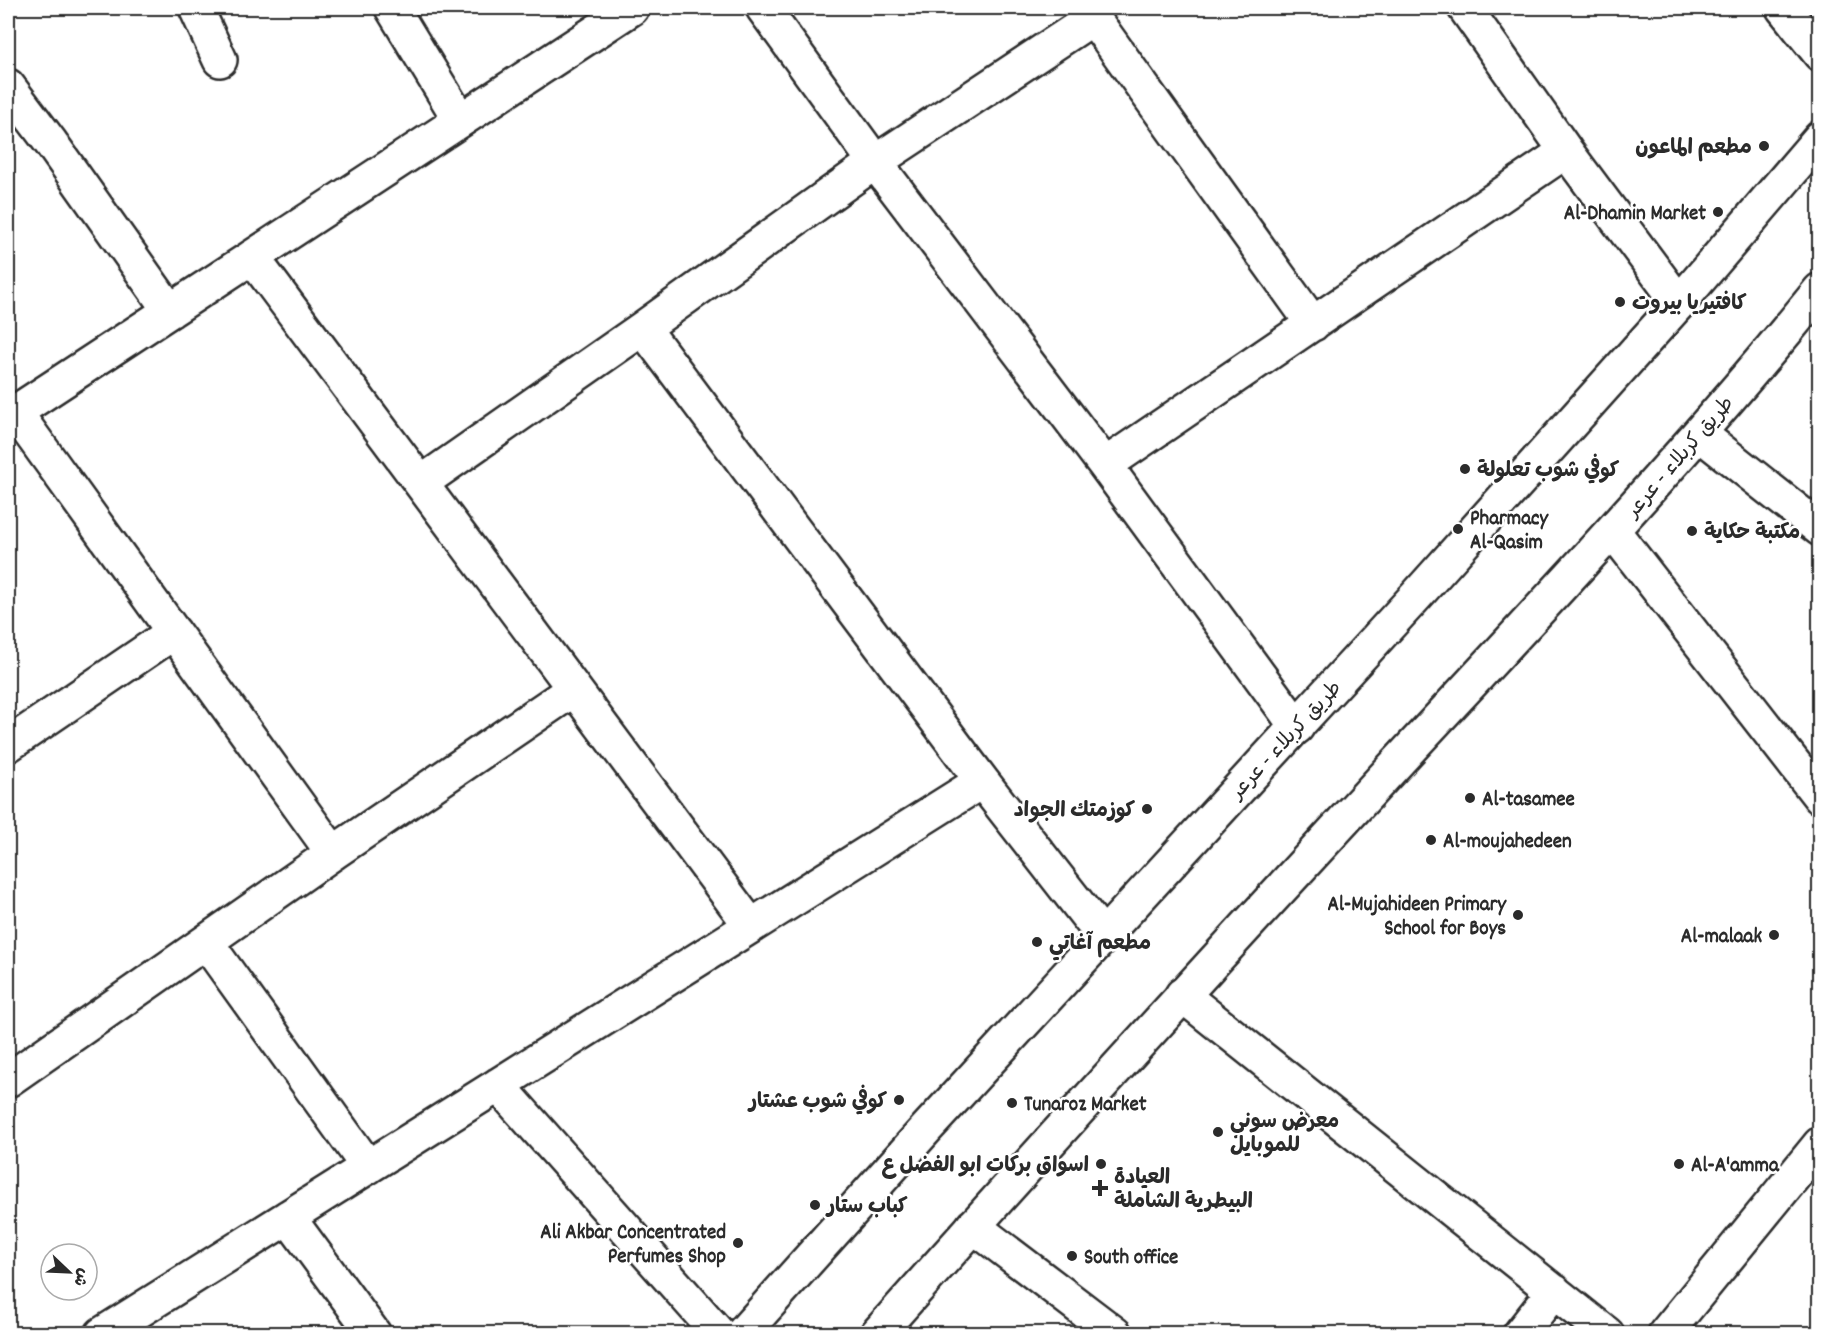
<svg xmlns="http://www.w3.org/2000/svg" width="1827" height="1341" font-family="Dekko,'Playpen Sans Arabic',sans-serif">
	<rect width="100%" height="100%" fill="#fff"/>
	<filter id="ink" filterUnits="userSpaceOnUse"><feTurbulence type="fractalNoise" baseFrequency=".0167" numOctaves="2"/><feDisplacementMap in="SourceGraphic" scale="12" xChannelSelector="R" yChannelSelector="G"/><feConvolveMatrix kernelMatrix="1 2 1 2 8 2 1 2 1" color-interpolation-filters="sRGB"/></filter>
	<g filter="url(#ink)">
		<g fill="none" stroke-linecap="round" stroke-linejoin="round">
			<g stroke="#2b2b2b" stroke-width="38">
				<path id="street" d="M196,8l24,52
					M392,8l68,112
					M763,8l112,154 230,303 192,262
					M1086,8l227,316
					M1465,8l101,143 113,152
					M1783,8l37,46
					M8,86l43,57 119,168
					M252,257l499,669
					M643,328l339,453 121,155
					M15,412l318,441
					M8,417l624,-409
					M1700,434l120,95
					M1105,465l461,-314
					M421,483l222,-155 232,-166 218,-144
					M8,745l166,-113
					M206,942l162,225
					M1182,995l425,339
					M8,1080l325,-227 241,-164
					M498,1085l221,249
					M288,1217l86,117
					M973,1226l142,108
					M102,1334l880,-553
					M1520,1334l34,-43
					M1665,1334l155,-190"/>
			</g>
			<g stroke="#2b2b2b" stroke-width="38">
				<path id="secondary" d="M1613,531l207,266"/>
			</g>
			<g stroke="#2b2b2b" stroke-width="38">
				<path id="primary" d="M742,1334l184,-205 491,-534 262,-292 141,-165
					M877,1334c171,-192 344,-381 519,-570 144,-155 290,-309 424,-474"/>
			</g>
			<use href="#street" stroke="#fff" stroke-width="33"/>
			<use href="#secondary" stroke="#fff" stroke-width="33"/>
			<use href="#primary" stroke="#fff" stroke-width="33"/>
		</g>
	</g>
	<g fill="#2b2b2b" stroke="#fff" stroke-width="2">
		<circle cx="1764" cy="146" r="6"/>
		<circle cx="1718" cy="212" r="6"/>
		<circle cx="1620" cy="302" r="6"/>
		<circle cx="1465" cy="469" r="6"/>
		<circle cx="1458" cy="529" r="6"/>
		<circle cx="1692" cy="531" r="6"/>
		<circle cx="1470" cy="798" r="6"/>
		<circle cx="1147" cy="809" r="6"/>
		<circle cx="1431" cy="840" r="6"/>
		<circle cx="1518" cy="915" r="6"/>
		<circle cx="1774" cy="935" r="6"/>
		<circle cx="1037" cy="942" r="6"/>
		<circle cx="899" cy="1100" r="6"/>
		<circle cx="1012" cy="1103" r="6"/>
		<circle cx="1218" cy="1132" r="6"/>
		<circle cx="1101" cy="1164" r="6"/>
		<circle cx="1679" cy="1164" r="6"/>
		<path d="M1097 1179h6v6h6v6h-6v6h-6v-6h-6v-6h6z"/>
		<circle cx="815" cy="1205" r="6"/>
		<circle cx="738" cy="1243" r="6"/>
		<circle cx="1072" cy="1256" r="6"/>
	</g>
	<g text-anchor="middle" stroke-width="5" stroke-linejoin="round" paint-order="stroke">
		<g font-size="21" font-weight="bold" fill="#2b2b2b" stroke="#fff" text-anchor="start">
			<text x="1752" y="153" text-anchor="end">مطعم الماعون</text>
			<text x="1706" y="219" text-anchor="end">Al-Dhamin Market</text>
			<text x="1632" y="309">كافتيريا بيروت</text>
			<text x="1477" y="476">كوفي شوب تعلولة</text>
			<text x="1470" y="524">Pharmacy<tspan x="1470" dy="24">Al-Qasim</tspan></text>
			<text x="1704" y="538">مكتبة حكاية</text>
			<text x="1482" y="805">Al-tasamee</text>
			<text x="1135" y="816" text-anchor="end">كوزمتك الجواد</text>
			<text x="1443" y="847">Al-moujahedeen</text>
			<text x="1506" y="910" text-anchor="end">Al-Mujahideen Primary<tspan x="1506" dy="24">School for Boys</tspan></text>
			<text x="1762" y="942" text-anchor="end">Al-malaak</text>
			<text x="1049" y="949">مطعم آغاتي</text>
			<text x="887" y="1107" text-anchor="end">كوفي شوب عشتار</text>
			<text x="1024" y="1110">Tunaroz Market</text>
			<text x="1230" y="1127">معرض سوني<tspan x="1230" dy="24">للموبايل</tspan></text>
			<text x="1089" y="1171" text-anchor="end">اسواق بركات ابو الفضل ع</text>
			<text x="1691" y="1171">Al-A'amma</text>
			<text x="1114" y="1183">العيادة<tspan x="1114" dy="24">البيطرية الشاملة</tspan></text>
			<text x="827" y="1212">كباب ستار</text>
			<text x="726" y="1238" text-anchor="end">Ali Akbar Concentrated<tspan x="726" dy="24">Perfumes Shop</tspan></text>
			<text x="1084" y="1263">South office</text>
		</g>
		<g font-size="21" fill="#2b2b2b" stroke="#fff">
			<text transform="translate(1679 456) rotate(-49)" y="7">طريق كربلاء - عرعر</text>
			<text transform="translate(1285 739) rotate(-47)" y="7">طريق كربلاء - عرعر</text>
		</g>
	</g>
	<rect width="1827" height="1341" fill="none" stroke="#fff" stroke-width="30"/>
	<rect x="15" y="15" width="1797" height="1311" fill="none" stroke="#2b2b2b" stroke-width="2" filter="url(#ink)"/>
	<g transform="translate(69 1272) rotate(113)"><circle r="28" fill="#ffffff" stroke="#aaaaaa" stroke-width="1.5"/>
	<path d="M0-4.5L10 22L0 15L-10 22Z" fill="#2b2b2b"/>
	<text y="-9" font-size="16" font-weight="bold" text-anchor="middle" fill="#2b2b2b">ش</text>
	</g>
</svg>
